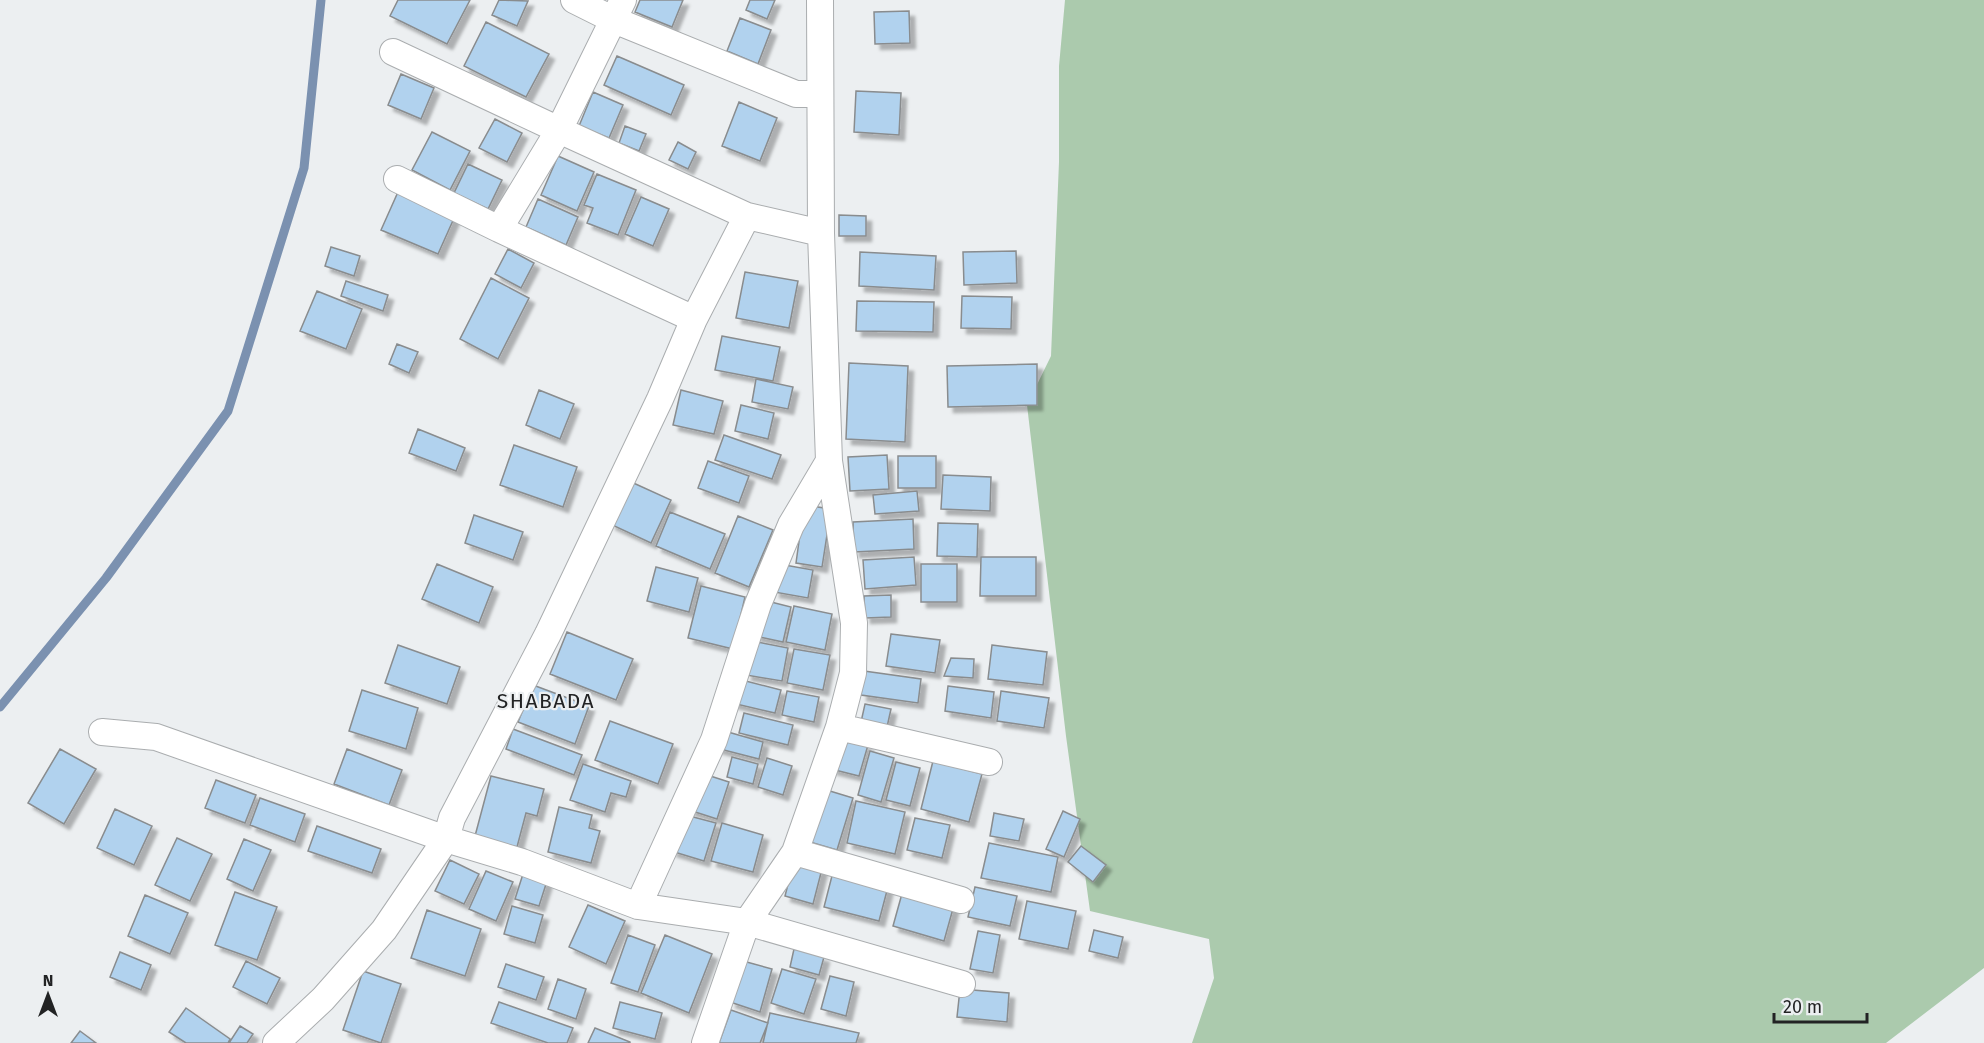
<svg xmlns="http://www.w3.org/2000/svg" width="1984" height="1043" font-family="'Fira Sans',sans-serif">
	<defs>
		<filter id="shadow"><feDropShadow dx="5.5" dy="5.5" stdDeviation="1.5" flood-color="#0004"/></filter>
	</defs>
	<rect width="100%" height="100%" fill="#eceff1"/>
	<path fill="#abcaad" d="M1065,0h919v968l-98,75h-694l22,-65 -5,-39 -119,-28 -24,-175 -39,-331 24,-49 8,-194v-96z"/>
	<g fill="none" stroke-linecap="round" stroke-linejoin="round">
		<path stroke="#7b91b0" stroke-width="9" d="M0,707l106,-129 122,-167 76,-243 17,-168"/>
	</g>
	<path fill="#b1d2ee" stroke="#898c8e" stroke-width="1.5" filter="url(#shadow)" d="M398,0h72l-23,44 -57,-28z
		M499,0l29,1 -11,25 -25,-11z
		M640,0h43l-11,27 -37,-15z
		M750,0h25l-8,19 -21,-9z
		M909,11l1,32 -35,1 -1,-32z
		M740,18l31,12 -13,34 -31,-13z
		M486,22l63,32 -23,43 -62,-31z
		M617,56l67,29 -13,30 -67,-30z
		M401,74l33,14 -13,31 -33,-14z
		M856,91l45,2 -2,42 -45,-3z
		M593,92l30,13 -14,33 -30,-12z
		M739,102l38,16 -17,43 -38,-15z
		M495,119l27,14 -15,29 -28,-14z
		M625,126l21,8 -7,17 -20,-8z
		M432,132l38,19 -20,39 -38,-20z
		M678,142l18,10 -8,17 -19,-9z
		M558,156l36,16 -17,39 -36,-16z
		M468,164l34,16 -14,29 -34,-16z
		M597,174l39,16 -18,45 -31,-12 6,-15 -9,-3z
		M398,192l57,24 -17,38 -57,-24z
		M641,197l28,12 -16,37 -28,-12z
		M538,199l40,18 -12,28 -40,-18z
		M839,215l27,1v20h-27z
		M331,247l29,9 -6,20 -29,-10z
		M508,249l26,14 -13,25 -26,-14z
		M1016,251l1,32 -53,2 -1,-33z
		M860,252l76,4 -2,34 -75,-4z
		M745,272l53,9 -9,47 -53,-10z
		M491,278l38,20 -31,61 -38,-20z
		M346,281l42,14 -5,16 -42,-15z
		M317,291l45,18 -16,40 -46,-18z
		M962,296l50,1 -1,32 -50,-1z
		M857,301l77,1 -1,30 -77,-1z
		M722,336l58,11 -7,34 -58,-11z
		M397,344l21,8 -9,21 -20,-9z
		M849,363l59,3 -3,76 -59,-3z
		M1037,364v41l-89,2 -1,-41z
		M756,379l37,8 -5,22 -36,-7z
		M539,390l35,14 -14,35 -34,-14z
		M681,390l42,11 -9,33 -41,-9z
		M741,405l33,8 -6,26 -33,-8z
		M418,429l47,19 -9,23 -47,-18z
		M724,435l57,20 -9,24 -57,-19z
		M514,445l63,22 -14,40 -63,-22z
		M887,455l2,34 -39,2 -2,-34z
		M898,456h38v32h-38z
		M708,461l41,15 -10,27 -41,-15z
		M943,475l48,2 -1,34 -49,-2z
		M629,481l42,19 -20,43 -41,-19z
		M917,491l2,20 -44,3 -2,-19z
		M804,505l27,4 -9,58 -26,-4z
		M670,512l55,22 -15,35 -54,-23z
		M474,515l49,17 -10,28 -48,-17z
		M738,516l35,14 -24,57 -34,-14z
		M913,519l1,30 -60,3 -1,-30z
		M938,523l40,1 -1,33 -40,-1z
		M914,557l2,28 -51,4 -2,-29z
		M981,557h55v39h-56z
		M437,564l56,23 -14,36 -57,-24z
		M779,564l34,6 -5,28 -34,-6z
		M921,564h36v38h-36z
		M656,567l42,11 -9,34 -42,-11z
		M701,586l44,11 -12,52 -45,-11z
		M891,595v22l-26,1 -1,-22z
		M763,600l28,7 -8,35 -28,-6z
		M794,606l38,8 -7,36 -39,-8z
		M567,632l66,27 -17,41 -66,-26z
		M891,634l49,6 -5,33 -49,-7z
		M752,641l36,7 -6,33 -36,-6z
		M398,645l62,22 -13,37 -62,-21z
		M992,645l55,7 -4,33 -55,-6z
		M794,649l36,6 -7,35 -36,-7z
		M951,658l23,1 -1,19 -29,-2z
		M864,671l57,8 -3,24 -57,-8z
		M738,679l43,11 -6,23 -43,-10z
		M533,685l56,21 -14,38 -57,-22z
		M948,686l46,6 -3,26 -46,-7z
		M362,690l56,18 -12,41 -57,-18z
		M787,691l32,6 -5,25 -32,-7z
		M1001,691l48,7 -5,30 -47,-7z
		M865,704l26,5 -4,18 -26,-5z
		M744,713l49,12 -5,20 -49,-12z
		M610,721l63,23 -15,40 -63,-24z
		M513,729l69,26 -8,20 -68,-26z
		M721,730l42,12 -4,17 -43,-11z
		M840,738l28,7 -9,31 -28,-7z
		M60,749l36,20 -32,55 -36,-21z
		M347,749l55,21 -13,35 -55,-21z
		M870,751l24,7 -13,44 -23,-7z
		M732,757l26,7 -5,20 -26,-7z
		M767,758l25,8 -9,29 -25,-8z
		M933,761l49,13 -13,48 -48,-13z
		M896,762l24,6 -10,38 -24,-6z
		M583,764l48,17 -5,16 -15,-4 -6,19 -35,-12z
		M701,773l28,9 -12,37 -28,-9z
		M491,776l53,13 -7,27 -11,-3 -9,34 -42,-11z
		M216,780l40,15 -11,28 -40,-15z
		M820,788l33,10 -16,52 -34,-10z
		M260,798l45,16 -10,28 -45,-17z
		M856,801l49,11 -10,42 -48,-11z
		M559,807l33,8 -3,13 11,3 -9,32 -43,-11z
		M115,809l37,17 -18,39 -37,-17z
		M1063,811l17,8 -16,38 -18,-8z
		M994,813l30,6 -5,22 -29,-5z
		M682,814l34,9 -12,38 -33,-10z
		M915,818l35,7 -8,33 -35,-8z
		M722,823l41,12 -10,37 -42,-11z
		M317,826l64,23 -9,24 -64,-22z
		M177,838l35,16 -22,47 -35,-16z
		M244,839l27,11 -18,41 -26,-12z
		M989,843l69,14 -7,35 -70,-14z
		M1081,846l25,19 -13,17 -25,-20z
		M795,857l28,8 -10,39 -28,-8z
		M450,860l29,14 -15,30 -29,-13z
		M834,868l55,15 -10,38 -55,-14z
		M486,871l27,11 -17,39 -27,-12z
		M523,874l24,7 -8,25 -24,-7z
		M975,887l42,9 -7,30 -42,-9z
		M903,890l51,15 -10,36 -51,-15z
		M235,892l42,15 -20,53 -42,-15z
		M145,895l43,18 -18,41 -42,-18z
		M1027,901l49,10 -8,38 -49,-10z
		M588,905l37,16 -19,43 -37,-17z
		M512,906l31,9 -8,28 -31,-9z
		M427,910l54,19 -16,47 -54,-18z
		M1094,930l29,7 -5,21 -29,-7z
		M978,931l22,4 -7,38 -23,-4z
		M628,935l27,10 -17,47 -27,-9z
		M665,935l47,19 -23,59 -48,-20z
		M794,949l30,8 -5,18 -29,-8z
		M120,952l31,13 -10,25 -31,-13z
		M246,961l34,17 -13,26 -34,-17z
		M743,961l29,8 -12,43 -30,-10z
		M506,964l38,13 -8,23 -38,-13z
		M782,969l34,10 -12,35 -33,-11z
		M363,971l38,13 -20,59 -38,-13z
		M830,976l24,6 -8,34 -25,-7z
		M558,979l28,10 -10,30 -28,-10z
		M960,989l49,4 -2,29 -50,-5z
		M499,1002l74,26 -6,15h-19l-57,-20z
		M620,1002l42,11 -7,26 -42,-11z
		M186,1008l44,31 -2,4h-42l-17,-11z
		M731,1010l37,13 -8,20h-41z
		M770,1013l89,20 -3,10h-93z
		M240,1026l13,8 -6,9h-18z
		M595,1028l35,14v1h-42z
		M80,1031l16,12h-25z"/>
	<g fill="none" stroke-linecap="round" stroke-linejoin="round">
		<g stroke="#aaadaf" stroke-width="28">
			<path id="minor" d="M574,0l40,20 182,74h23
				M393,52l166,78 188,86 74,17
				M397,179l102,50 195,90
				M499,229l60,-99 64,-130
				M839,727l150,35
				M102,732l54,5 290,102 76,23 116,44 109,16 215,62
				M795,852l166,48
				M638,906l76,-166 44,-136 33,-79 38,-64
				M276,1043l47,-44 61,-69 62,-91 6,-21 96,-184 112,-235 34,-80 53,-103
				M705,1043l42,-121 48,-70 44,-125 14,-54 1,-50 -25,-162 -8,-228 -1,-233"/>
		</g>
		<use href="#minor" stroke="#fff" stroke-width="26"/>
	</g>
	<g text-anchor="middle" stroke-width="4.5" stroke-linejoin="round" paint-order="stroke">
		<g font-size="21" letter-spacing="1.5" fill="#222324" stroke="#eceff1">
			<text x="546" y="708">SHABADA</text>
		</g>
	</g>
	<g transform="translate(48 995)" stroke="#eceff1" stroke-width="4.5" paint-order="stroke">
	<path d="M0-4.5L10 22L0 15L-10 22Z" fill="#222324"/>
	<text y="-9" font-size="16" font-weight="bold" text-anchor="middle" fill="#222324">N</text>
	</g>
	<path d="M1774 1013v9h93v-9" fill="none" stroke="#222324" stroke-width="3"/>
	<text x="1783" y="1013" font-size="18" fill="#222324" stroke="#eceff1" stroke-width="4.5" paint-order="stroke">20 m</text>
</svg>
